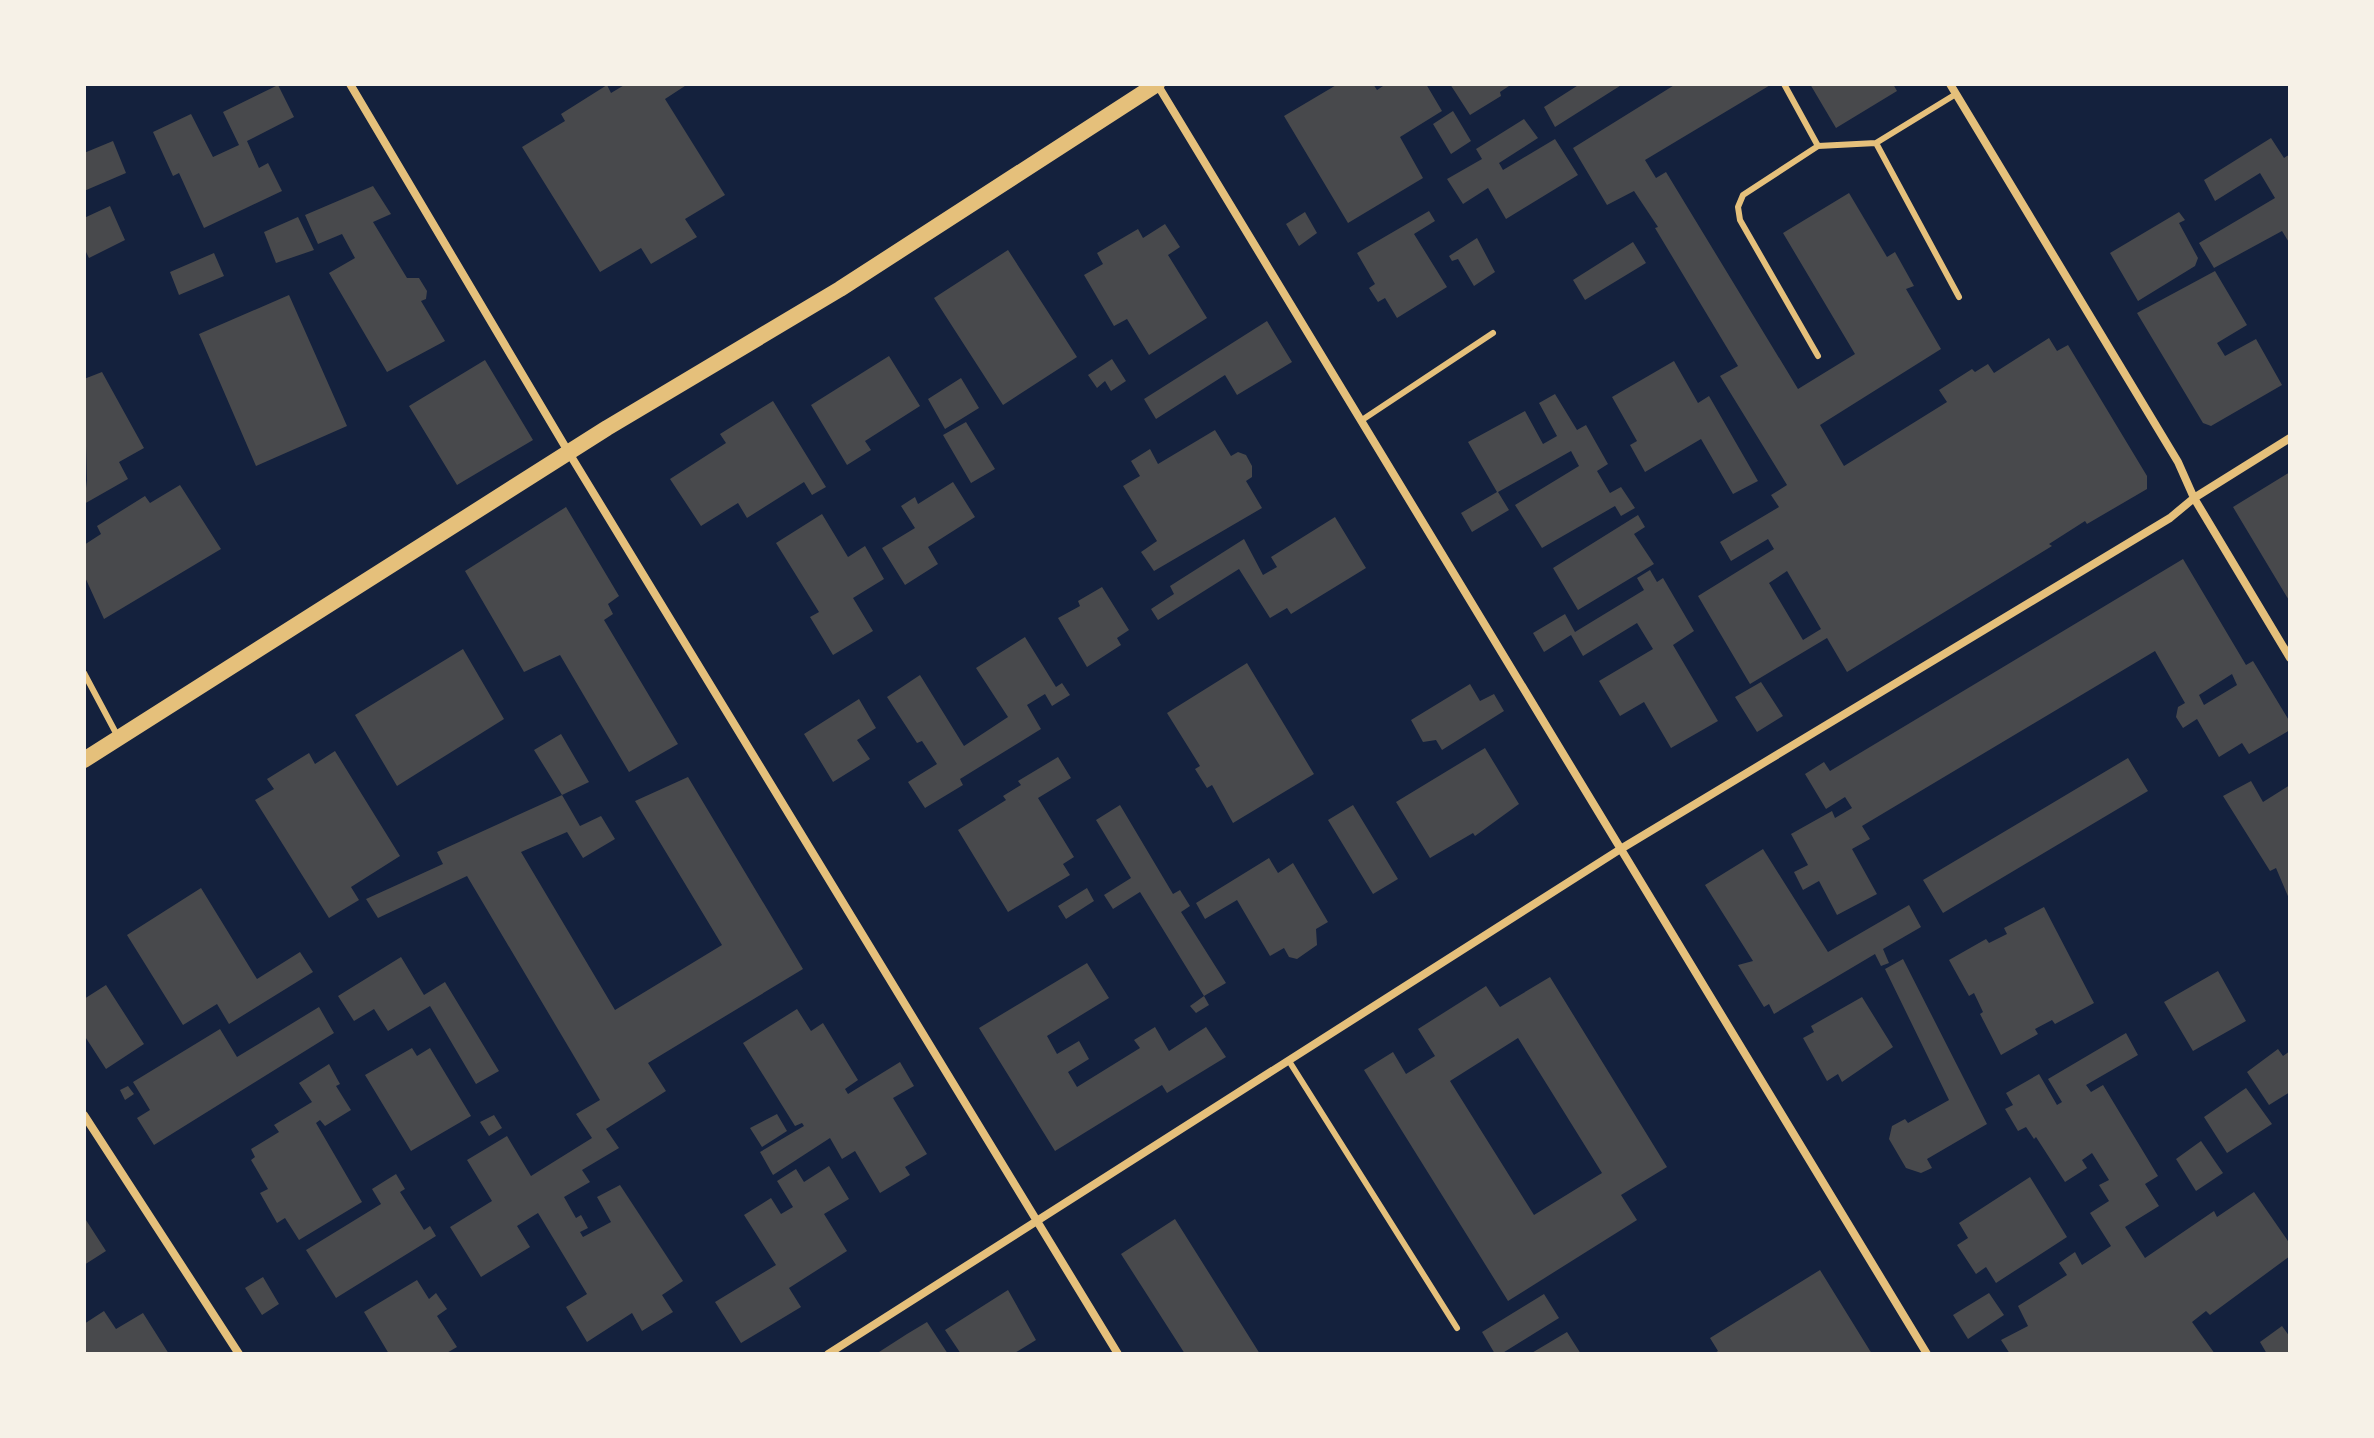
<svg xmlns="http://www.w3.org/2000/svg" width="2374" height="1438" font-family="Raleway,sans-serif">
	<rect width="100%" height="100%" fill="#14213d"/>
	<path fill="#48494c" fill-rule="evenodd" d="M626,84h62l-23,15 60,96 -40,24 12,18 -46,27 -10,-16 -41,24 -78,-125 43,-26 -4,-7 46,-29 4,8z
		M1338,84h35l4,6 9,-6h40l16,27 -42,26 23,41 -75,45 -64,-107z
		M1450,84h62l-12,8 1,4 -31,19z
		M1580,84h43l-68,43 -11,-20z
		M1676,84h96l-127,76 11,18 10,-6 132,217 57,-35 -72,-121 66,-40 38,64 8,-5 19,34 -8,3 35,60 -121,76 24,41 103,-64 -8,-12 33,-21 3,3 13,-8 6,9 55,-35 8,13 11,-6 79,131v13l-60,35 -2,-3 -36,23 3,2 -205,126 -20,-34 -77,46 -52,-88 76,-47 -6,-10 -37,22 -11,-19 59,-35 -8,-12 16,-10 -67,-109 18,-10 -83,-138 3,-1 -24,-36 -27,14 -34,-57zM1787,571l34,58 -18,11 -34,-57z
		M1810,84h83l4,7 -61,37z
		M278,85l16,32 -47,24 12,27 9,-5 14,28 -78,37 -25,-55 -6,3 -20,-44 38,-18 22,43 26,-12 -16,-33z
		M1453,111l18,30 -20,13 -18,-30z
		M1524,119l14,19 -39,25 4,7 52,-31 23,36 -72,44 -18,-31 -25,16 -16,-25 35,-20 -6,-10z
		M2271,138l13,20 6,-4v90l-8,-13 -68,37 -15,-25 76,-45 -15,-25 -45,28 -11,-21z
		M113,141l13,32 -42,18v-38z
		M373,186l18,28 -18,8 34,56h12l8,13 -1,8 -5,2 24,40 -58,31 -58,-99 26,-15 -13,-24 -24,10 -13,-29z
		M110,206l15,34 -36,18 -5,-10v-30z
		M1429,211l6,10 -21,13 33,53 -50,31 -12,-20 -7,4 -9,-14 6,-4 -18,-31z
		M1305,212l12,21 -18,13 -13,-22z
		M2179,212l6,8 -6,3 19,35 -3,8 -57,35 -28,-48z
		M298,217l16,33 -38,13 -12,-31z
		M1165,224l15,23 -12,8 39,63 -58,37 -22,-36 -13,7 -30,-51 19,-11 -6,-11 41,-24 5,9z
		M1477,238l18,34 -21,14 -16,-27 -6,2 -3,-5z
		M1633,242l13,21 -61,37 -12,-20z
		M1008,250l69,107 -74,48 -69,-107z
		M214,253l10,23 -45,19 -9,-23z
		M2215,271l32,54 -30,18 8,13 31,-17 26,46 -71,41 -8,-3 -66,-110z
		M289,295l58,131 -91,40 -57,-132z
		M1267,321l25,41 -55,33 -12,-20 -69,44 -12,-20z
		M889,356l31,50 -55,35 6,9 -24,15 -36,-60z
		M1112,359l14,22 -15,10 -6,-10 -8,7 -9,-13z
		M485,360l48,80 -76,45 -48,-79z
		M1674,361l24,42 11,-7 49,85 -25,13 -32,-55 -56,33 -15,-27 7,-4 -25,-44z
		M102,372l42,76 -25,14 9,17 -44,25 3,-24 -3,-101z
		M961,378l18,30 -34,21 -17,-30z
		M1555,394l22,36 9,-5 22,39 -11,7 13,22 11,-6 14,21 -14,8 -6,-10 -73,42 -27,-43 64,-39 -8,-15 -73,41 11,18 -37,22 -11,-19 36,-21 -29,-50 57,-31 18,33 14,-8 -18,-33z
		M773,401l53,86 -14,8 -8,-13 -57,36 -9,-15 -37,23 -31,-47 56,-36 -6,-9z
		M966,422l29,47 -24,14 -28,-48z
		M1215,430l16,26 7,-4 8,3 6,11v11l-6,4 16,27 -108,63 -13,-19 16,-11 -34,-55 17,-10 -9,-15 19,-12 8,15z
		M2290,472v130l-57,-95z
		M953,482l22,35 -47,30 10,17 -33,21 -23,-37 33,-20 -14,-22 14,-9 3,7z
		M180,485l41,64 -117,70 -20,-44v-30l17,-11 -4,-8 48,-30 5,7z
		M566,507l53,89 -11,8 5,10 -9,6 74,124 -49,28 -69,-117 -36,17 -59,-101z
		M822,514l26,43 17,-11 19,33 -31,19 20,33 -40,24 -23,-38 9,-5 -43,-69z
		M1638,515l7,12 -11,7 20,30 -76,46 -25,-42z
		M1335,517l31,51 -75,46 -4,-6 -17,10 -31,-49 -81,51 -7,-11 23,-15 -4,-8 74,-47 19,36 14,-8 -6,-10z
		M2183,559l63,106 7,-4 37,61v8l-41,24 -7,-11 -23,14 -22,-38 -14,9 -7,-11 2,-10 7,-4 -30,-52 -293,175 8,13 -18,10 25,45 -40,21 -18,-34 -16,9 -9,-18 14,-7 -17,-31 41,-23 3,7 17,-10 -7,-11 -19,12 -21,-35 19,-12 6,9zM2232,674l5,11 -33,20 -5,-10z
		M1650,570l7,12 6,-4 31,53 -21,14 45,76 -47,27 -27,-46 -24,14 -21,-35 54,-32 -16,-26 -54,33 -12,-21 -27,17 -11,-19 32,-19 10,18 69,-42 -7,-12z
		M1102,587l27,43 -12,8 4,7 -34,22 -29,-49 22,-12 -2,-5z
		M1025,637l31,50 6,-4 8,12 -18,11 -7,-12 -18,11 14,24 -81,50 3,6 -38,23 -17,-26 29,-18 -15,-23 -5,2 -30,-46 33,-22 44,71 44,-29 -32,-49z
		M463,649l41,70 -107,67 -42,-71z
		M1247,663l67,111 -81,49 -21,-38 -5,3 -12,-19 5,-3 -33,-53z
		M1761,682l22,34 -26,16 -22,-35z
		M1470,684l10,17 14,-7 10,17 -62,39 -6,-10 -13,2 -12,-22z
		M859,699l17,29 -19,12 13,19 -37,23 -29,-48z
		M561,734l28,48 -27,13 18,31 21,-10 14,23 -32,19 -16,-26 -46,20 94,158 107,-65 -87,-144 53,-24 115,192 -155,94 18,28 -60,38 13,19 -37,22 8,12 -26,15 12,21 5,-3 7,13 -8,4 3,5 28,-15 -14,-25 23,-12 63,96 -21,14 11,17 -31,19 -10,-18 -45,29 -21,-35 21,-13 -49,-81 -21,13 13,21 -49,30 -31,-50 42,-26 -25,-41 40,-24 24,40 61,-38 -16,-24 24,-14 -133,-224 -89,42 -12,-19 77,-35 -6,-12 125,-57 -28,-45z
		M1485,748l34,56 -44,32 -2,-3 -43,25 -34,-56z
		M335,751l65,105 -49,31 8,13 -30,18 -74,-118 19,-11 -7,-10 42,-26 6,11z
		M1058,757l13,21 -33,20 36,59 -11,7 7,11 -62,37 -50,-82 48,-30 -3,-4 18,-11 -3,-4z
		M2128,758l20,33 -205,122 -20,-33z
		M2251,781l12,21 27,-17v116l-14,-33 -6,3 -47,-75z
		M1120,805l53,89 7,-4 10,16 -9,6 45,71 -22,13 -64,-104 -27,17 -9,-14 27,-17 -35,-58z
		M1353,805l45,74 -25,15 -45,-74z
		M1763,849l65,103 81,-47 12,22 -38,22 6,14 -8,3 -6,-12 -101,60 -5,-10 -5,3 -26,-42 15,-4 -48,-76z
		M1269,858l9,15 15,-10 35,59 -12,7 1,16 -20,14 -8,-2 -5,-9 -14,8 -33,-56 -32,19 -9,-16z
		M201,888l56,91 43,-27 13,20 -84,52 -12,-20 -34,21 -56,-90z
		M1087,888l7,13 -28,18 -8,-13z
		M2044,907l50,96 -39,21 -3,-4 -17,9 3,5 -37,21 -21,-41 3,-2 -9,-19 -5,3 -20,-36 37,-21 3,4 18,-9 -3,-6z
		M401,957l23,38 21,-13 54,89 -23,13 -46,-78 -42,25 -14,-22 -20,12 -16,-25z
		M1903,959l84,165 -60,35 5,9 -11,5 -15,-5 -17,-29 3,-13 13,-7 3,4 41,-23 -64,-131z
		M1087,963l22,35 -62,38 10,18 22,-13 10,18 -21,13 9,15 63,-39 -6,-8 21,-13 14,24 37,-24 20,30 -59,36 -5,-8 -107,66 -76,-123z
		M2218,971l28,50 -53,30 -29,-49z
		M1550,977l117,190 -46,28 16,25 -129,81 -144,-231 29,-18 13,22 29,-18 -17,-27 68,-43 14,21zM1518,1038l84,135 -68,42 -84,-134z
		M106,985l38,59 -38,25 -22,-34v-36z
		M1204,996l5,9 -13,8 -6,-7z
		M1862,997l31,50 -51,35 -4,-8 -11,7 -24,-43 11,-6 -3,-6z
		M319,1007l15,26 -180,112 -17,-27 13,-8 -17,-28 87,-53 17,28z
		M797,1009l14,22 12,-8 35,57 -13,9 3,5 52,-32 14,24 -21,12 34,56 -22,13 5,8 -30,18 -25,-42 -13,8 -12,-21 -57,37 -13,-23 44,-26 -2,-3 -7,3 -52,-83z
		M2126,1033l12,22 -52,30 5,7 12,-7 55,91 -13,8 14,22 -34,21 20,31 69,-47 3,6 37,-25 36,52v12l-80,59 -4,-4 -14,11 23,32h-205l-9,-14 27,-14 -10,-20 49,-31 -8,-12 16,-11 7,13 29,-19 -21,-33 19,-12 -10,-16 10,-5 -17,-27 -10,7 5,8 -22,14 -29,-45 -2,2 -8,-12 -8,4 -13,-22 8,-4 -7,-12 33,-19 18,31 5,-3 -14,-23z
		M412,1048l5,8 13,-8 41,68 -60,35 -46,-76z
		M2278,1049l5,7 7,-5v41l-21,13 -22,-33z
		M329,1064l11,20 -4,2 15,24 -26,16 -5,-6 -4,3 46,79 -63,38 -14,-22 -8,5 -17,-30 8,-4 -17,-29 4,-3 -4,-8 28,-17 -5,-7 38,-23 -13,-19z
		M128,1086l6,8 -9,6 -5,-10z
		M2246,1088l26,36 -45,29 -23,-36z
		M777,1114l10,17 -25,16 -12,-19z
		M494,1115l8,13 -13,8 -9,-14z
		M2201,1141l22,32 -27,18 -20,-32z
		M829,1166l20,33 -25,15 23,37 -58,37 12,19 -60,36 -26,-41 61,-37 -32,-50 27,-17 10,16 12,-7 -16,-26 19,-12 8,13z
		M396,1174l9,15 -5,3 21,33 3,5 6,-4 6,10 -100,62 -30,-48 75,-46 -9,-15z
		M2030,1177l37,60 -71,46 -10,-16 -10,7 -19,-29 11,-7 -9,-15z
		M84,1217l22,34 -22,14z
		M1175,1219l85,135h-75l-64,-100z
		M1820,1270l52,84h-159l5,-3 -8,-13z
		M263,1277l16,27 -17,11 -17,-27z
		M417,1280l12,19 7,-6 11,16 -10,7 20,31 -12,7h-56l-25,-42z
		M1008,1290l28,50 -23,14h-52l-16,-24z
		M1989,1293l15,22 -36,24 -15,-24z
		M1544,1294l15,24 -58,36h-6l-13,-22z
		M104,1311l12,18 27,-16 26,41h-85v-30z
		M927,1322l21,32 -69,-2 28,-18z
		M2282,1326l8,11v17h-23l-7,-12z
		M1567,1332l14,22h-51z"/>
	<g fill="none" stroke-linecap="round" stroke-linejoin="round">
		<path stroke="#e5c07b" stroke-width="6" d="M1784,84l34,62 58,-3 80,-49
			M1876,143l83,154
			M1818,356l-78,-136 -2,-13 5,-12 75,-49
			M1362,420l131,-87
			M84,673l33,62
			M1289,1061l168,267"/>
		<path stroke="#e5c07b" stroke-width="8" d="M350,84l219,369 549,901
			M1157,84l770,1270
			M1950,84l228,378 16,36 96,160
			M84,1115l155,239
			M828,1354l791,-504 551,-332 24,-20 96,-60"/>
		<path stroke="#e5c07b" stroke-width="16" d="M84,760l523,-332 233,-139 317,-205"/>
	</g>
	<rect width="2374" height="1438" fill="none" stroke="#f6f1e7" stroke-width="172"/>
</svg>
